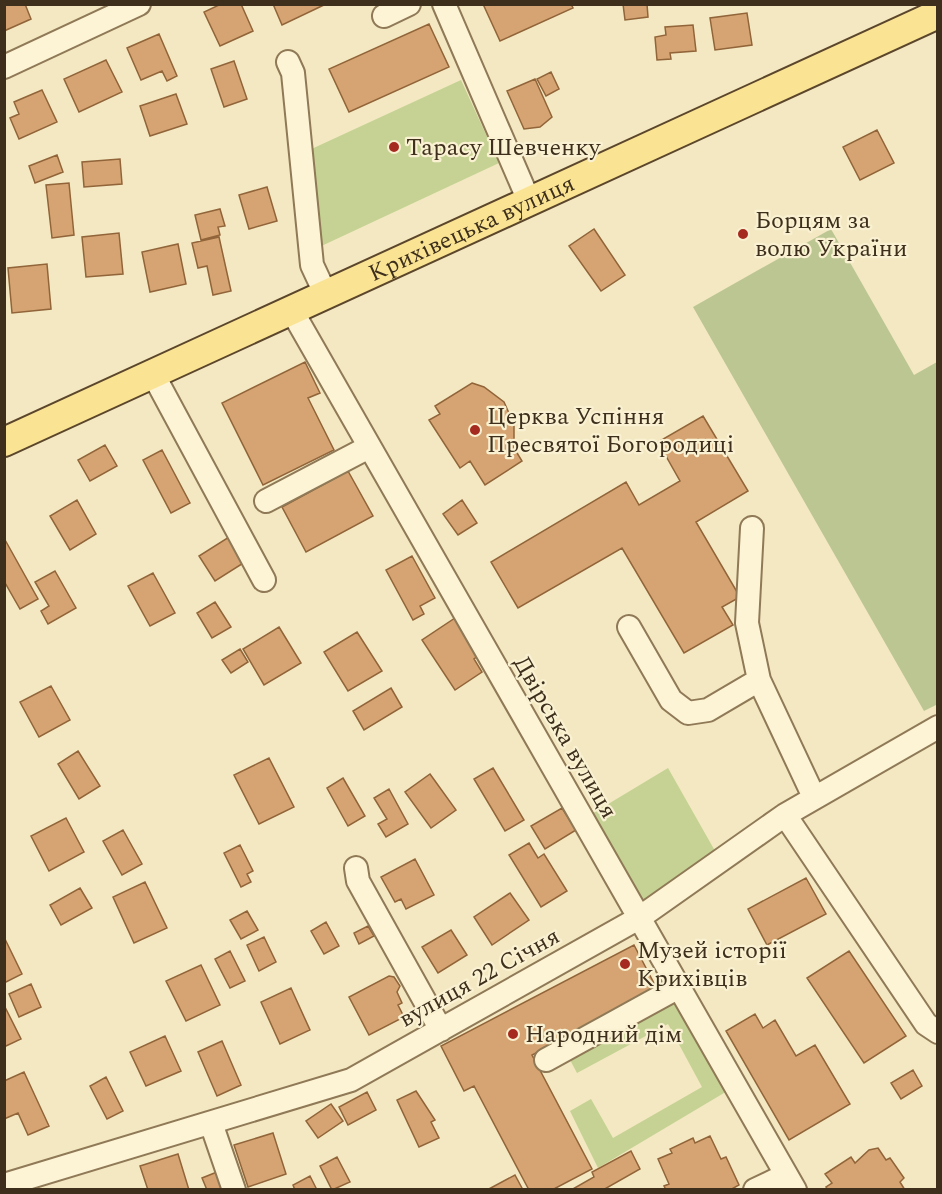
<svg xmlns="http://www.w3.org/2000/svg" width="942" height="1194" font-family="Spectral,serif">
	<rect width="100%" height="100%" fill="#f3e8c1"/>
	<path fill="#c5d293" d="M461,80l38,83 -184,86 -10,-97z
		M668,768l51,90 -79,54 -55,-94z
		M682,996l52,91 -136,81 -28,-57 21,-12 22,39 89,-51 -34,-63 -91,49 -8,-15z"/>
	<path fill="#bcc693" d="M831,229l83,146 23,-13 1,342 -14,7 -231,-404z"/>
	<path fill="#d5a472" stroke="#916439" stroke-width="1.5" d="M4,4h21l6,15 -27,12z
		M221,4h20l12,27 -33,15 -16,-34z
		M273,4h53l-44,21z
		M483,4h88l2,4 -73,33z
		M623,4h24l1,13 -23,3z
		M747,13l5,32 -37,5 -5,-32z
		M429,24l20,43 -100,45 -20,-43z
		M693,25l3,26 -26,2 1,6 -14,1 -2,-23 11,-2 -1,-8z
		M159,34l18,42 -10,5 -5,-10 -21,9 -14,-32z
		M106,60l16,32 -43,20 -15,-33z
		M234,61l13,38 -23,8 -13,-38z
		M551,72l8,17 -13,7 -9,-17z
		M535,79l17,38 -12,10 -16,2 -17,-38z
		M42,90l15,32 -38,17 -9,-21 9,-4 -5,-12z
		M176,94l11,30 -37,12 -10,-30z
		M877,130l17,33 -34,17 -17,-33z
		M57,155l6,17 -28,11 -6,-17z
		M120,159l2,25 -38,3 -2,-25z
		M69,183l5,52 -22,3 -6,-53z
		M267,187l10,34 -28,8 -10,-34z
		M220,209l5,17 -7,1 2,8 -19,5 -6,-25z
		M594,229l31,46 -24,16 -32,-45z
		M119,233l4,41 -37,3 -4,-40z
		M219,237l12,54 -18,4 -6,-29 -9,2 -6,-25z
		M178,244l8,40 -36,8 -8,-40z
		M47,264l4,45 -39,4 -4,-45z
		M305,362l15,31 -12,5 26,52 -71,35 -41,-82z
		M472,383l12,4 20,15 10,22v24l8,13 -37,24 -15,-24 -10,7 -31,-48 11,-6 -5,-8z
		M703,416l45,75 -52,31 44,75 -18,10 11,18 -49,28 -62,-105 -104,60 -27,-46 135,-80 13,23 41,-24 -22,-39z
		M105,445l12,21 -27,15 -12,-21z
		M162,450l28,53 -19,10 -28,-53z
		M348,471l25,45 -67,36 -24,-45z
		M77,500l19,34 -26,16 -20,-34z
		M462,500l15,23 -19,12 -15,-21z
		M229,537l16,25 -30,19 -16,-25z
		M4,538l34,61 -18,10 -16,-28z
		M412,556l23,42 -15,8 4,8 -11,6 -27,-50z
		M55,571l21,37 -28,16 -7,-13 8,-5 -14,-24z
		M153,573l22,40 -25,13 -22,-40z
		M215,602l16,25 -19,11 -15,-25z
		M455,618l24,37 -5,4 8,13 -27,18 -33,-50z
		M279,627l22,36 -37,22 -21,-36z
		M357,632l25,39 -34,20 -24,-39z
		M240,649l8,13 -17,11 -9,-13z
		M51,686l19,34 -31,17 -19,-35z
		M391,688l11,19 -38,23 -11,-19z
		M78,751l22,35 -21,13 -21,-35z
		M269,758l25,49 -35,17 -25,-49z
		M493,768l31,52 -19,11 -31,-52z
		M430,774l26,36 -25,18 -26,-36z
		M343,778l22,38 -17,10 -21,-38z
		M389,789l19,35 -22,13 -8,-13 9,-5 -13,-21z
		M562,808l14,22 -31,19 -14,-23z
		M66,818l18,34 -35,19 -18,-35z
		M123,830l19,34 -20,11 -19,-34z
		M529,843l9,15 6,-4 23,37 -26,16 -32,-52z
		M240,845l13,26 -6,3 4,8 -10,5 -17,-34z
		M415,859l19,36 -28,14 -5,-10 -6,3 -14,-25z
		M806,878l20,36 -59,31 -19,-36z
		M145,882l22,46 -33,15 -21,-46z
		M80,888l12,20 -31,17 -11,-20z
		M510,893l19,27 -37,25 -18,-28z
		M247,911l11,19 -17,9 -11,-19z
		M326,922l13,24 -15,8 -13,-23z
		M368,926l6,10 -15,8 -5,-11z
		M451,930l16,25 -29,18 -16,-26z
		M4,937l18,37 -18,9z
		M264,937l12,25 -17,9 -12,-26z
		M634,945l23,44 -125,66 60,114 -40,21h-23l-55,-104 -10,5 -23,-45z
		M230,951l15,30 -15,7 -15,-29z
		M849,951l57,85 -42,27 -57,-85z
		M201,965l19,40 -34,16 -20,-40z
		M389,976l5,1 6,9 -3,6 5,11 -4,2 6,12 -35,18 -20,-38z
		M31,984l10,23 -22,10 -10,-23z
		M291,988l19,42 -30,14 -19,-42z
		M4,1005l17,34 -15,7 -2,-3z
		M755,1014l8,14 12,-8 21,36 19,-11 35,59 -61,36 -63,-109z
		M165,1036l16,35 -35,15 -16,-34z
		M222,1041l19,44 -24,11 -19,-44z
		M913,1070l9,16 -21,13 -10,-16z
		M24,1072l25,54 -21,9 -10,-22 -14,6v-38z
		M106,1077l17,34 -16,8 -17,-33z
		M416,1091l19,29 -4,2 8,16 -20,9 -22,-47z
		M367,1092l9,18 -28,15 -9,-18z
		M331,1104l12,17 -25,17 -12,-17z
		M273,1133l13,41 -38,13 -14,-42z
		M710,1136l11,23 5,-2 13,28 -9,5h-64l-2,-4 5,-2 -11,-25 14,-6 -2,-4 23,-11 2,5z
		M878,1148l8,12 4,-2 14,20 -4,4 5,8h-77l-2,-3 6,-4 -7,-9 26,-17 4,6 14,-13z
		M631,1151l9,18 -37,21h-32l23,-13 -2,-5z
		M178,1154l11,36h-41l-8,-24z
		M337,1157l13,25 -18,8 -12,-24z
		M222,1170l8,20h-23l-5,-12z
		M515,1175l8,15h-36z
		M310,1176l7,14h-22l-2,-5z"/>
	<g fill="none" stroke-linecap="round" stroke-linejoin="round">
		<g stroke="#8f7956" stroke-width="26">
			<path id="minor" d="M444,4l85,197
				M384,16l25,-12
				M288,62l5,11 19,192 14,30
				M4,67l135,-63
				M292,311l503,879
				M153,374l111,206
				M266,501l103,-54
				M752,528l-5,95 12,57
				M629,627l42,73 17,13 20,-3 51,-30 55,117
				M785,815l141,209 12,8
				M356,868l2,13 83,149
				M546,1060l131,-72
				M211,1123l23,67
				M4,1185l347,-105 288,-162 146,-103 153,-88
				M755,1190l31,-15"/>
		</g>
		<g stroke="#5c462b" stroke-width="32">
			<g id="major">
				<path id="s1" d="M4,442l934,-428"/>
			</g>
		</g>
		<use href="#minor" stroke="#fcf4d5" stroke-width="22"/>
		<use href="#major" stroke="#fae494" stroke-width="28"/>
	</g>
	<g fill="#a52a1f" stroke="#f9f1d1" stroke-width="2">
		<circle cx="394" cy="147" r="6"/>
		<circle cx="743" cy="234" r="6"/>
		<circle cx="475" cy="430" r="6"/>
		<circle cx="625" cy="964" r="6"/>
		<circle cx="513" cy="1034" r="6"/>
	</g>
	<g text-anchor="middle" stroke-width="4.5" stroke-linejoin="round" paint-order="stroke">
		<g font-size="24" fill="#3d2f1c" stroke="#f9f1d1" text-anchor="start">
			<text x="406" y="155">Тарасу Шевченку</text>
			<text x="755" y="228">Борцям за<tspan x="755" dy="28">волю України</tspan></text>
			<text x="487" y="424">Церква Успіння<tspan x="487" dy="28">Пресвятої Богородиці</tspan></text>
			<text x="637" y="958">Музей історії<tspan x="637" dy="28">Крихівців</tspan></text>
			<text x="525" y="1042">Народний дім</text>
		</g>
		<g font-size="24" fill="#3d2f1c" stroke="#f9f1d1">
			<text dy="8" stroke="none"><textPath href="#s1" startOffset="514">Крихівецька вулиця</textPath></text>
			<text transform="translate(566 737) rotate(60)" y="8">Двірська вулиця</text>
			<text transform="translate(479 977) rotate(-29)" y="8">вулиця 22 Січня</text>
		</g>
	</g>
	<rect width="942" height="1194" fill="none" stroke="#3d2f1c" stroke-width="12"/>
</svg>
